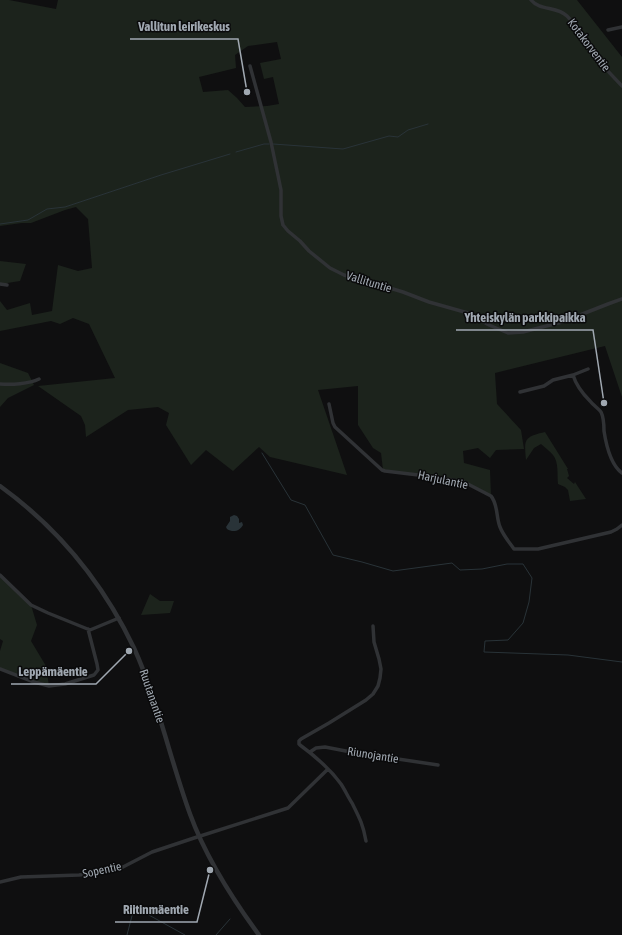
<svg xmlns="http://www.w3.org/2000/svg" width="622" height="935" font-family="'Asap Condensed',sans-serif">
	<rect width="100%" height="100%" fill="#0f0f10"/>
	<path fill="#1c231c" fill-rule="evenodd" d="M0,0h9l47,9 2,-9h519l45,57v340l-17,-51 -110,27 2,31 24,26 3,19 -28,1 -6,8 -12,-10 -15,3 1,12 26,7 1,26 -22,-12 -86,-14 -2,-17 -8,-5 -15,-23v-39l-40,4 29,85 -77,-18 -11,-10 -26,24 -27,-21 -15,15 -25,-40 3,-12 -11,-6 -30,3 -42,27 -1,-12 -4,-9 -43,-30 77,-8 -26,-54 -16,-6 -13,6 -9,-3 -51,10v-30l7,9 23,-7 2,12 20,-4 6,-46 20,6 14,-3 -4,-49 -12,-12 -11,3 -34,13h-9l-22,3zM277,42l4,17 -21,4 4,16 9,-2 6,27 -12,2 -22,1 -8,-9 -9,-8 -25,2 -4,-15 37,-9 -1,-13 13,-9z
		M0,261l26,3 -6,17 -19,3 -1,3z
		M0,363l28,10 6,12 -26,13 -8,9z
		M545,432l23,37h-1l2,7 -2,2 7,6 1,-2 11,17 -16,2 -2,-11 -3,-3 -7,-3c-1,-9 1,-22 -5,-29 -3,-4 -8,-7 -12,-11l-7,4 -8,12c-2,-21 -2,-23 19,-28z
		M0,575l31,30 6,20 -6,16 15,25 3,20 -49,-18v-17l3,-10 -3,-2z
		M150,594l10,7h14l-4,12 -29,2z"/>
	<path fill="#293338" d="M234,515l3,1 2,3v4l3,-1 1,3c-3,6 -10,8 -16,4l-1,-2 4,-6v-4z"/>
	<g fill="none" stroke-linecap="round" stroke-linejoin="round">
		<path stroke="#293338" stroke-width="1" d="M273,144l70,5 46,-13 9,1 10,-7 20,-6
			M236,152l28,-8h5
			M0,224l28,-4 19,-11 18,-2 96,-32 69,-21
			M262,453l29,47 14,5 28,50 29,7 31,9 59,-8 8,7 22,-1 25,-5h16l9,14 -3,24 -6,21 -15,17 -23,1 -1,11 84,3 54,7
			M127,935l6,-23 5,-3 47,26
			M216,935l14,-16"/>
		<path stroke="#303235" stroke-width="3.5" d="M531,0c9,11 26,6 36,16 12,12 20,28 30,42 8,10 16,19 25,28
			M608,30l14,-3
			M250,66l21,76 10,48v26l2,9 5,6 12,10 9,10 21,17 14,7 20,6 19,5 20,6 26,10 39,11 21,12 19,8 15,-1 39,-10 46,-18 14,-5
			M0,284l7,1
			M573,375c3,10 10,19 17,26 3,4 8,7 11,11 3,6 3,13 3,19 2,13 7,34 18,42
			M0,384c11,1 29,0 39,-5
			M520,392l24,-6 9,-6 20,-5 15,-6
			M329,404l4,19 2,4 47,43 3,1 50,6 29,5 27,14c7,8 5,21 9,31 3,8 9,15 14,22h24l73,-17 6,-3 5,-4
			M0,575l31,30 17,8 42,17 29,-12
			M0,669l34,13 15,4 16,-2 29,-9 4,-5 -1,-6 -9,-35
			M310,752l6,-4 9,-1 26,5 87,13
			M366,841c-3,-17 -7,-24 -14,-38 -4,-6 -7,-13 -11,-19 -11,-15 -26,-28 -41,-39l-1,-1v-3l2,-2 28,-16 37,-23 7,-6 5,-8 2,-8 1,-9 -2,-10 -5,-17 -1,-16
			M0,882l21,-5 58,-2 17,-2 25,-5 31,-16 42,-14 94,-30 40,-39"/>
		<path stroke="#303235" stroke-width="4.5" d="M0,486c58,42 103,97 134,162 24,53 36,111 56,166 16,44 41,83 69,121"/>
	</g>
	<g text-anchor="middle" stroke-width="3" stroke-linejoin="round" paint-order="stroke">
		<g font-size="12" fill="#a0a8b1" stroke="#0a0a0b">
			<text transform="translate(589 45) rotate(53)" y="4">Kotakorventie</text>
			<text transform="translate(369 282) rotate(17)" y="4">Vallituntie</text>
			<text transform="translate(443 480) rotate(12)" y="4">Harjulantie</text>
			<text transform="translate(152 696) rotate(71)" y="4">Ruutanantie</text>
			<text transform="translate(373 755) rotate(9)" y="4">Riunojantie</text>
			<text transform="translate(102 870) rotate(-12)" y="4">Sopentie</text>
		</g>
	</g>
	<path fill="none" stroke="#a0a8b1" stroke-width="1.5" d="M247 92L238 39H130M604 403L593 330H456M129 651L96 684H11M210 870L197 922H115"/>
	<g fill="#a0a8b1" stroke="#0a0a0b" stroke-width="1.5">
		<circle cx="247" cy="92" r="4"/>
		<circle cx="604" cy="403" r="4"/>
		<circle cx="129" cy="651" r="4"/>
		<circle cx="210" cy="870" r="4"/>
	</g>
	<g font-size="13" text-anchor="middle" font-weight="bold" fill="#a0a8b1" stroke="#0a0a0b" stroke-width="3" stroke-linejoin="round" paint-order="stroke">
		<text x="184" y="31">Vallitun leirikeskus</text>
		<text x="525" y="322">Yhteiskylän parkkipaikka</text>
		<text x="53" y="676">Leppämäentie</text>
		<text x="156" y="914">Riitinmäentie</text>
	</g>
</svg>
